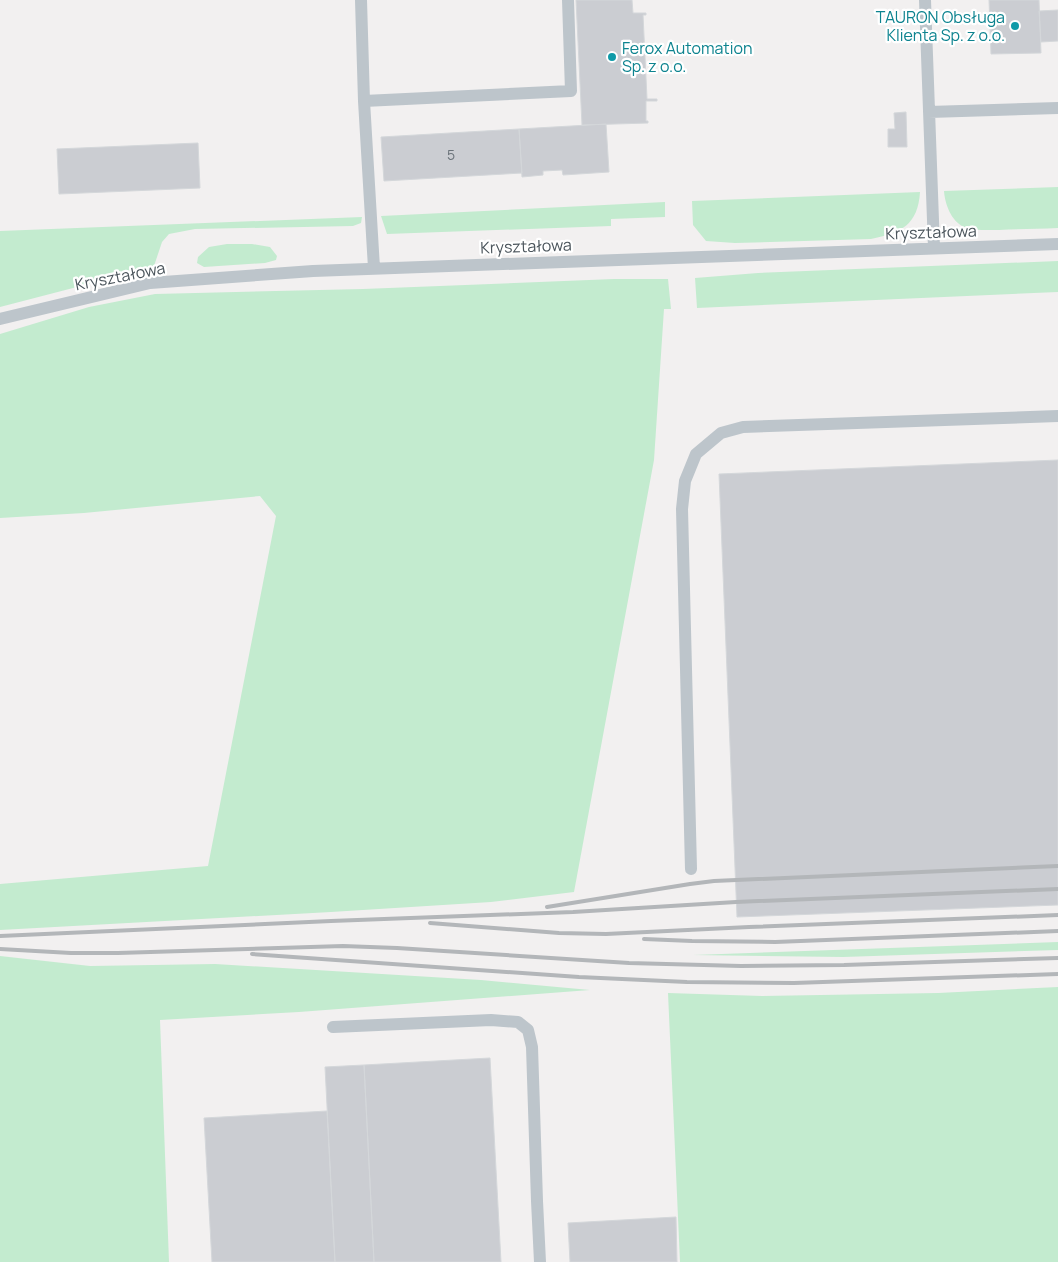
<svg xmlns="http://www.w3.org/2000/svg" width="1058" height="1262" font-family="Manrope,sans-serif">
	<rect width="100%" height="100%" fill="#f2f0f0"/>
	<path fill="#c3ebcf" d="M1058,187v41c-20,1 -39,1 -59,2 -11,0 -24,1 -35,-3 -13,-6 -19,-23 -20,-36z
		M920,192c-2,33 -19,41 -49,47l-136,4 -29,-2 -13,-16 -1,-24z
		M665,202v15l-54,2v7l-224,8 -6,-18z
		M362,217l-1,6 -8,3 -158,3 -26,5 -7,8 -8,24 -17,7 -37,8 -100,26v-76z
		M227,244h25l18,3 7,9 -1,4 -11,3 -61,4 -7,-4 1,-6 11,-10z
		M1058,261v31l-361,16 -2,-30 63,-5z
		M614,279h54l3,30h-7l-10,151 -80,432 -83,10 -160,10 -331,18v-46l208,-18 68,-350 -16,-20 -176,17 -84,5v-184l89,-27 66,-13 208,-5z
		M1058,942v8l-215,7 -150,-2z
		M0,956l90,10 125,-2 266,16 109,10 -291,22 -139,8 9,242h-169z
		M1058,987v275h-378l-12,-269 94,3 176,-3z"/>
	<path fill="#cbcdd2" stroke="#d4d7da" d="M576,0h56l1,13h13v2h-3l4,84h10v2h-11v20h2v2l-66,2z
		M989,0h50l2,53 -50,1z
		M1058,10v31l-17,1 -2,-31z
		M906,112l1,35h-19v-18h7l-1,-16z
		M606,124l3,48 -46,3 -1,-5 -19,1v4l-21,2 -3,-48z
		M519,129l3,44 -138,8 -3,-44z
		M198,143l2,45 -141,6 -2,-45z
		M1058,460v445l-321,12 -18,-443z
		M490,1058l11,204h-127l-10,-197z
		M364,1065l10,197h-39l-10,-195z
		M327,1111l8,151h-123l-8,-144z
		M676,1217l1,45h-107l-2,-39z"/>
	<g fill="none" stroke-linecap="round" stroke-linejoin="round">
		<path stroke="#bdc5cb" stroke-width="12" d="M361,0l3,101 10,167
			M925,0l9,248
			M364,101l207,-10 -3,-91
			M929,112l129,-4
			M0,319l150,-36 163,-12 745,-27
			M691,869l-9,-360 3,-28 11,-27 25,-21 22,-6 315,-11
			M333,1027l158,-7 27,2 10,8 4,17 5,154 3,61"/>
		<path stroke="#b3b6b9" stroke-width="4" d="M547,907l143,-23 24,-3 344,-15
			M430,923l129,10 47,1 143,-7 309,-12
			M0,936l331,-15 242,-9 163,-10 322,-13
			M644,939l48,2 83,1 283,-11
			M0,949l71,4h47l225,-7 54,2 232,15 112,3 103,-1 214,-7
			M252,954l327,23 108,5 107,1 264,-9"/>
	</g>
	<g fill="#0f9aa8" stroke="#fff" stroke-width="2">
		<circle cx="1015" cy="26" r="5"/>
		<circle cx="612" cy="57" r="5"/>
	</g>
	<g text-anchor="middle" stroke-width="4.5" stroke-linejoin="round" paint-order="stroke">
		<g font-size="14" fill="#6a7279">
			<text x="451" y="160">5</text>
		</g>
		<g font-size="16" fill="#0d838f" stroke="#fff" text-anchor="end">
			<text x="1005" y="23">TAURON Obsługa<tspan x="1005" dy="18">Klienta Sp. z o.o.</tspan></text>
			<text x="622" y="54" text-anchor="start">Ferox Automation<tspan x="622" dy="18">Sp. z o.o.</tspan></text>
		</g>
		<g font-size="16" fill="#4a545b" stroke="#fff">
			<text transform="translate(931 232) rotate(-2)" y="6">Kryształowa</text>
			<text transform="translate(526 246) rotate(-2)" y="6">Kryształowa</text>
			<text transform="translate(120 276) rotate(-11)" y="6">Kryształowa</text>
		</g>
	</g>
</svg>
